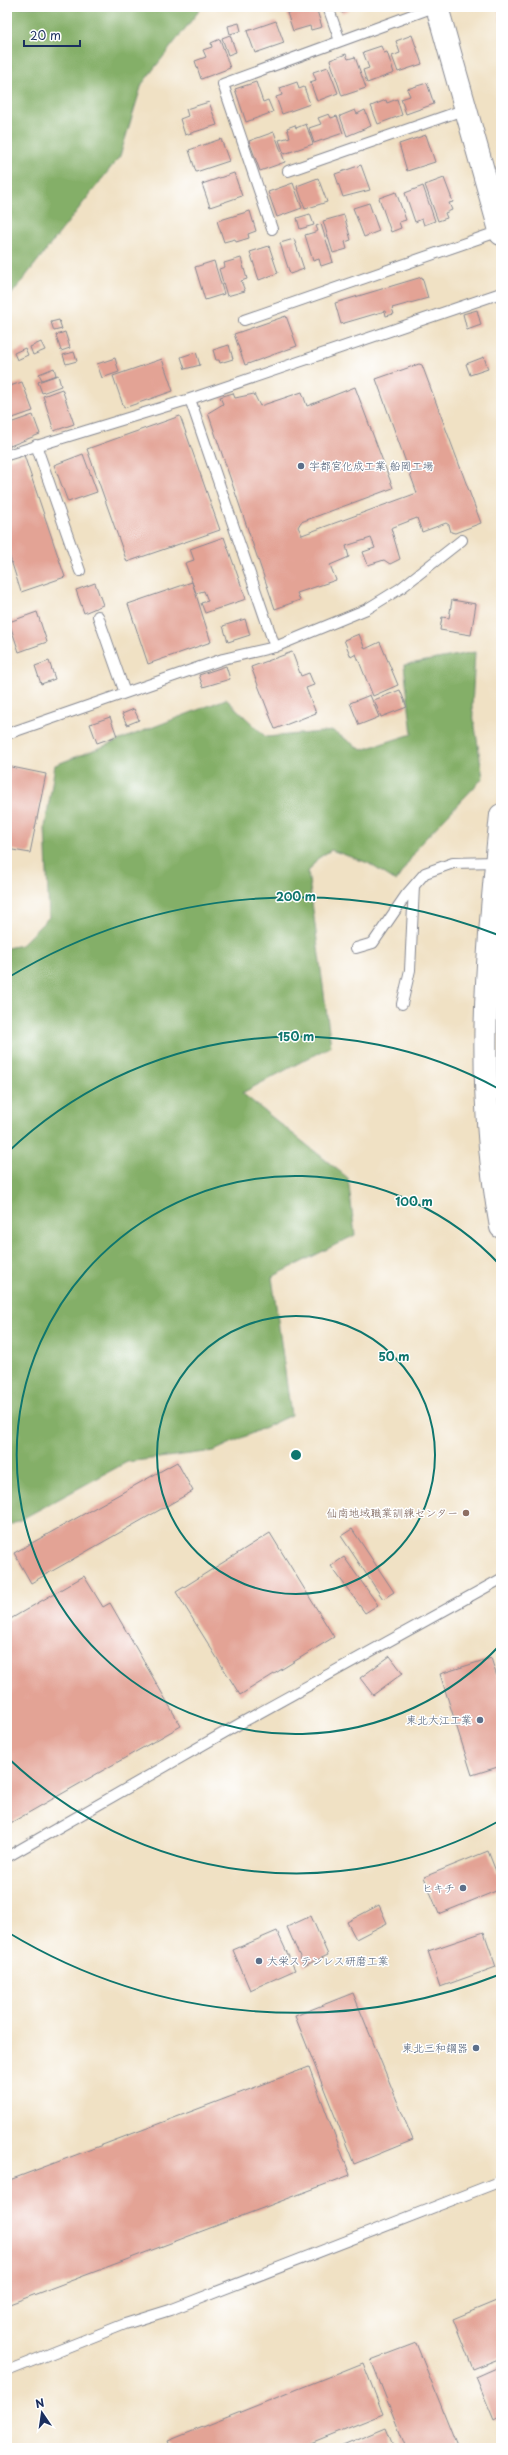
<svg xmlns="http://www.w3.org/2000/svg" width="508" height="2455" font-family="'Playpen Sans','Klee One',sans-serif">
	<rect width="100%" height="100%" fill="#fff"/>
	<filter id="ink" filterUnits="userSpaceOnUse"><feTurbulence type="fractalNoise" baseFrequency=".025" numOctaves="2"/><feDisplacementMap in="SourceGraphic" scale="8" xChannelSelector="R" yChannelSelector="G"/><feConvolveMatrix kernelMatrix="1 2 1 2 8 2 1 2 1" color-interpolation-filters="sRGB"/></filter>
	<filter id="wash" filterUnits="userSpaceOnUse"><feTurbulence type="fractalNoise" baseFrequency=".012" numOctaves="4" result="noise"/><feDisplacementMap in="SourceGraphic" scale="16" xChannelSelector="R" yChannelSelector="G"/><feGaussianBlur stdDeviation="0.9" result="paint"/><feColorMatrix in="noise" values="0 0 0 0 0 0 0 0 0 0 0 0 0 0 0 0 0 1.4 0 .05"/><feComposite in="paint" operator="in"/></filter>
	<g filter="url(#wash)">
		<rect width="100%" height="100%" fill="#f0e1c4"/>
		<path fill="#84af67" stroke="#506f62" d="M7,7h195l-60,77 -22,72 -113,144z
			M475,652l-3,55 11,71 -62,65 -25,38 -28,-18 -37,-13 -14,9 -9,13 23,174 -89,47 106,85 7,57 -83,42 19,138 -77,36 -87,11 -120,65v-579l14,-3 28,-28 -4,-90 10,-62 171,-66 40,38 67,-6 29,19 50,-16 -8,-69z"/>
		<g id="blocks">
			<path fill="#e3a395" d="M306,7h10l6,20 -11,3 -1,-4 -17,5 -6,-18z
				M340,7h17l-15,6z
				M498,7h3v15h-1z
				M276,21l8,22 -29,10 -8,-22z
				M239,23l2,8 -11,3 -2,-8z
				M230,35l6,17 -8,3 -6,-17z
				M412,35l10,29 -24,8 -6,-16 8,-3 -4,-12z
				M220,39l10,29 -29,11 -6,-18 11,-4 -3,-7 9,-3 -1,-4z
				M381,46l3,7 3,-1 7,21 -27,10 -4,-13 6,-2 -6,-16z
				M346,54l2,5 7,-2 11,31 -24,8 -12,-36z
				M328,67l10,26 -21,8 -7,-19 6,-2 -3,-8z
				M256,82l7,20 5,-2 5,12 -27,10 -11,-33z
				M297,82l2,7 5,-2 6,17 -28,10 -6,-17 6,-2 -2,-7z
				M427,83l7,21 -28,10 -5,-15 9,-3 -3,-7z
				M397,99l5,16 -24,9 -7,-18 15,-6 1,3z
				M209,102l8,23 -32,10 -5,-16 8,-3 -2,-7z
				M355,110l2,4 8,-4 6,16 -24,10 -7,-20z
				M329,114l2,4 6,-2 6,17 -29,10 -5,-15 12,-4 -3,-6z
				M306,124l7,20 -29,10 -5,-14 11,-3 -3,-9 8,-3 1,3z
				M274,132l11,30 -25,9 -11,-30z
				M426,135l9,27 -28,9 -8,-27z
				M221,139l8,22 -33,11 -7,-22z
				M361,165l9,25 -27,7 -8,-23z
				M234,173l8,23 -32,11 -8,-23z
				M318,178l9,24 -22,7 -8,-23z
				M444,178l9,24 -4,1 3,7 -7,3 2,5 -9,3 -13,-36z
				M293,183l9,25 -25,9 -9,-25z
				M423,186l12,35 -11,4 -2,-6 -7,3 -10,-29z
				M396,192l10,28 -7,2 2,6 -10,4 -12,-34z
				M369,203l10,28 -15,6 -11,-29z
				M250,211l6,20 -8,3 1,4 -13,4 -1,-3 -11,3 -7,-21z
				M310,214l4,11 -14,4 -3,-11z
				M344,215l7,25 -6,2 2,7 -14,4 -10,-32z
				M321,224l12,38 -12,4 -2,-7 -6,2 -8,-26 13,-4 -2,-5z
				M294,239l10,30 -14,5 -10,-31z
				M269,246l9,27 -19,7 -9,-28z
				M241,258l6,21 -6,2 4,10 -18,5 -8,-27 6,-2 -1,-4z
				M214,261l10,33 -19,6 -10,-33z
				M422,277l6,21 -36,10 2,6 -8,2 -1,-5 -44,13 -6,-21z
				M477,310l4,15 -14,5 -4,-16z
				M286,316l11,30 -52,19 -11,-31z
				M59,320l3,9 -8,2 -3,-9z
				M65,332l5,16 -9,3 -5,-16z
				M41,342l4,8 -12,5 -3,-8z
				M229,345l4,14 -13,4 -1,-3h-3l-3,-10z
				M25,348l3,7 -11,5 -3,-7z
				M74,352l3,9 -11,3 -3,-9z
				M196,352l4,13 -15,4 -4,-12z
				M484,357l4,12 -18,6 -4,-11z
				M115,358l4,14 -17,6 -5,-14z
				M162,359l11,32 -49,17 -11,-32z
				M419,364l3,1 59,158 -26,10 -4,-1 -2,-7 -3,-2 -24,9 -5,-14 -26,10 9,31 -10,5 -6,-4 -16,5 -5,-13 12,-4 -4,-10 -25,8 3,11 -19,8 6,15 -39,13 3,7 -25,9 -67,-196 15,-9 -3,-7 13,-4 2,5 19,-4 6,12 42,-14 5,14 48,-19 38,101 -92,34 -3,5 4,8 115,-42 -41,-114z
				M54,368l2,7 -14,5 -3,-6z
				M58,375l3,11 -19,7 -4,-11z
				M22,382l11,29 -26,9v-33z
				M62,389l12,35 -20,7 -11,-35z
				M33,415l7,19 -30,12 -3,-9v-13z
				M180,416l40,114 -93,32 -40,-113z
				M83,454l14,38 -29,10 -14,-37z
				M24,455l41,122 -44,15 -14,-44v-88z
				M224,537l22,62 -41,14 -4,-10 7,-2 -4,-10 -8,2 -11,-30 9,-3 -4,-11z
				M192,582l19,60 -63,22 -20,-60z
				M95,583l8,22 -19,8 -8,-23z
				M452,600l24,4 -5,31 -31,-5 2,-13 7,1z
				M37,612l10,30 -28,10 -10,-30z
				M245,619l5,16 -22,7 -5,-16z
				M359,634l6,15 15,-7 18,43 -25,11 -17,-42 -5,3 -7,-17z
				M292,652l9,24 8,-3 5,12 -8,3 10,25 -41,16 -24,-62z
				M49,661l6,18 -14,5 -6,-18z
				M226,666l4,13 -27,8 -4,-12z
				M400,690l7,17 -26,10 -7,-17z
				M370,695l9,22 -20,8 -9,-22z
				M134,709l5,11 -12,5 -5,-11z
				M110,717l7,19 -20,7 -7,-19z
				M7,766l39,8 -16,79 -23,-4z
				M177,1462l16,29 -162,92 -17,-30z
				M352,1529l42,63 -11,7 -42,-63z
				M270,1533l64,104 -94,58 -64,-103z
				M344,1557l34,48 -13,8 -34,-47z
				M84,1576l19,31 7,-4 71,123 -174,99v-204z
				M390,1656l13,17 -30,22 -13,-17z
				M491,1658l10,31v77l-29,9 -32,-101z
				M488,1851l13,33v5l-62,25 -15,-37z
				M379,1905l8,18 -31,16 -9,-17z
				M311,1916l17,39 -24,11 -17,-39z
				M277,1931l18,39 -45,20 -17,-40z
				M484,1932l12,35 -56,20 -12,-36z
				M353,1993l60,147 -59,24 -59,-148z
				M309,2067l41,108 -343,130v-124z
				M501,2299v59l-28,11 -20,-50z
				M416,2343l42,105h-52l-35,-88z
				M363,2363l20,51 -85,34h-127l-3,-7z
				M501,2366v50l-7,4 -18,-43z
				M386,2428l8,20h-56z"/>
		</g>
	</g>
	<g filter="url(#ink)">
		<use href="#blocks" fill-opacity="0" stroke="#868891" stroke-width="1"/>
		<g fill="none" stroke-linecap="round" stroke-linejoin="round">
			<g stroke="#868891" stroke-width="12">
				<path id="service" d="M328,7l12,34
					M288,171l178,-62
					M272,229l-49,-145 211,-77
					M244,320l256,-89
					M190,399l85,248
					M36,445l44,126
					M7,455l183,-56 311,-106
					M98,616l27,77
					M7,734l216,-75 52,-12 92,-38 34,-21 61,-48
					M356,948l17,-5 33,-48 19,-22 28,-10 43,-1
					M402,1004l8,-34 4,-84
					M7,1857l234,-134 260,-144
					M7,2371l118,-47 45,-14 331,-129"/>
			</g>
			<g stroke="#868891" stroke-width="24">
				<path id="tertiary" d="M437,7l64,227
					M501,815c-15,141 -26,271 0,412"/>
			</g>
			<use href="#service" stroke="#fff" stroke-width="10"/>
			<use href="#tertiary" stroke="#fff" stroke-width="22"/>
		</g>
	</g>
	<g fill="none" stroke="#0f766e" stroke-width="2">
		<circle cx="296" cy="1455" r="139"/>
		<path d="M500 1645A279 279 0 1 1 500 1265"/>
		<path d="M499 1821A418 418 0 0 1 8 1758M8 1152A418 418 0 0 1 499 1089"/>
		<path d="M501 1974A558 558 0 0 1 9 1933M9 977A558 558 0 0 1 501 936"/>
	</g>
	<g fill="#5c6f8a" stroke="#fff" stroke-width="1.5">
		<circle cx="301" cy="466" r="4"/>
		<circle cx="480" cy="1720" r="4"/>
		<circle cx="463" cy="1888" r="4"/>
		<circle cx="259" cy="1961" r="4"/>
		<circle cx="476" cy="2048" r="4"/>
	</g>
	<circle fill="#8d6e63" stroke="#fff" stroke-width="1.5" cx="466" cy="1513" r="4"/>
	<g text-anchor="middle" stroke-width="3" stroke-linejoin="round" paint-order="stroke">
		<g font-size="11" fill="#4e5e75" stroke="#fff" text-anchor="end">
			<text x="309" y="470" text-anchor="start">宇都宮化成工業 船岡工場</text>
			<text x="472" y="1724">東北大江工業</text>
			<text x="455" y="1892">ヒキチ</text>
			<text x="267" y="1965" text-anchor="start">大栄ステンレス研磨工業</text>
			<text x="468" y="2052">東北三和鋼器</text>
		</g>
		<g font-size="11" fill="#785e54" stroke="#fff" text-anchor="end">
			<text x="458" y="1517">仙南地域職業訓練センター</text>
		</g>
	</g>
	<circle cx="296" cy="1455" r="6" fill="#0f766e" stroke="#fff" stroke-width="2"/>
	<g font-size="12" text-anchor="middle" font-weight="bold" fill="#0f766e" stroke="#fff" stroke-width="3" stroke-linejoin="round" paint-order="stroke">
		<text x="296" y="901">200 m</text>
		<text x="296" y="1041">150 m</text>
		<text x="414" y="1206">100 m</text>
		<text x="394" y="1361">50 m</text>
	</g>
	<rect width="508" height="2455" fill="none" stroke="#fff" stroke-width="24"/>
	<g transform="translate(42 2413) rotate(347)" stroke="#ffffff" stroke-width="3" paint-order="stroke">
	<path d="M0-3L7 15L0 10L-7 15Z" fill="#1b2f5e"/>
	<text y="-6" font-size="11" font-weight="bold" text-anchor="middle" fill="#1b2f5e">N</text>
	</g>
	<path d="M24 40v6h56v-6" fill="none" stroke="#1b2f5e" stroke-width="2"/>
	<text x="30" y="40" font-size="12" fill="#1b2f5e" stroke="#ffffff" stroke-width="3" paint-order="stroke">20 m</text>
</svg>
